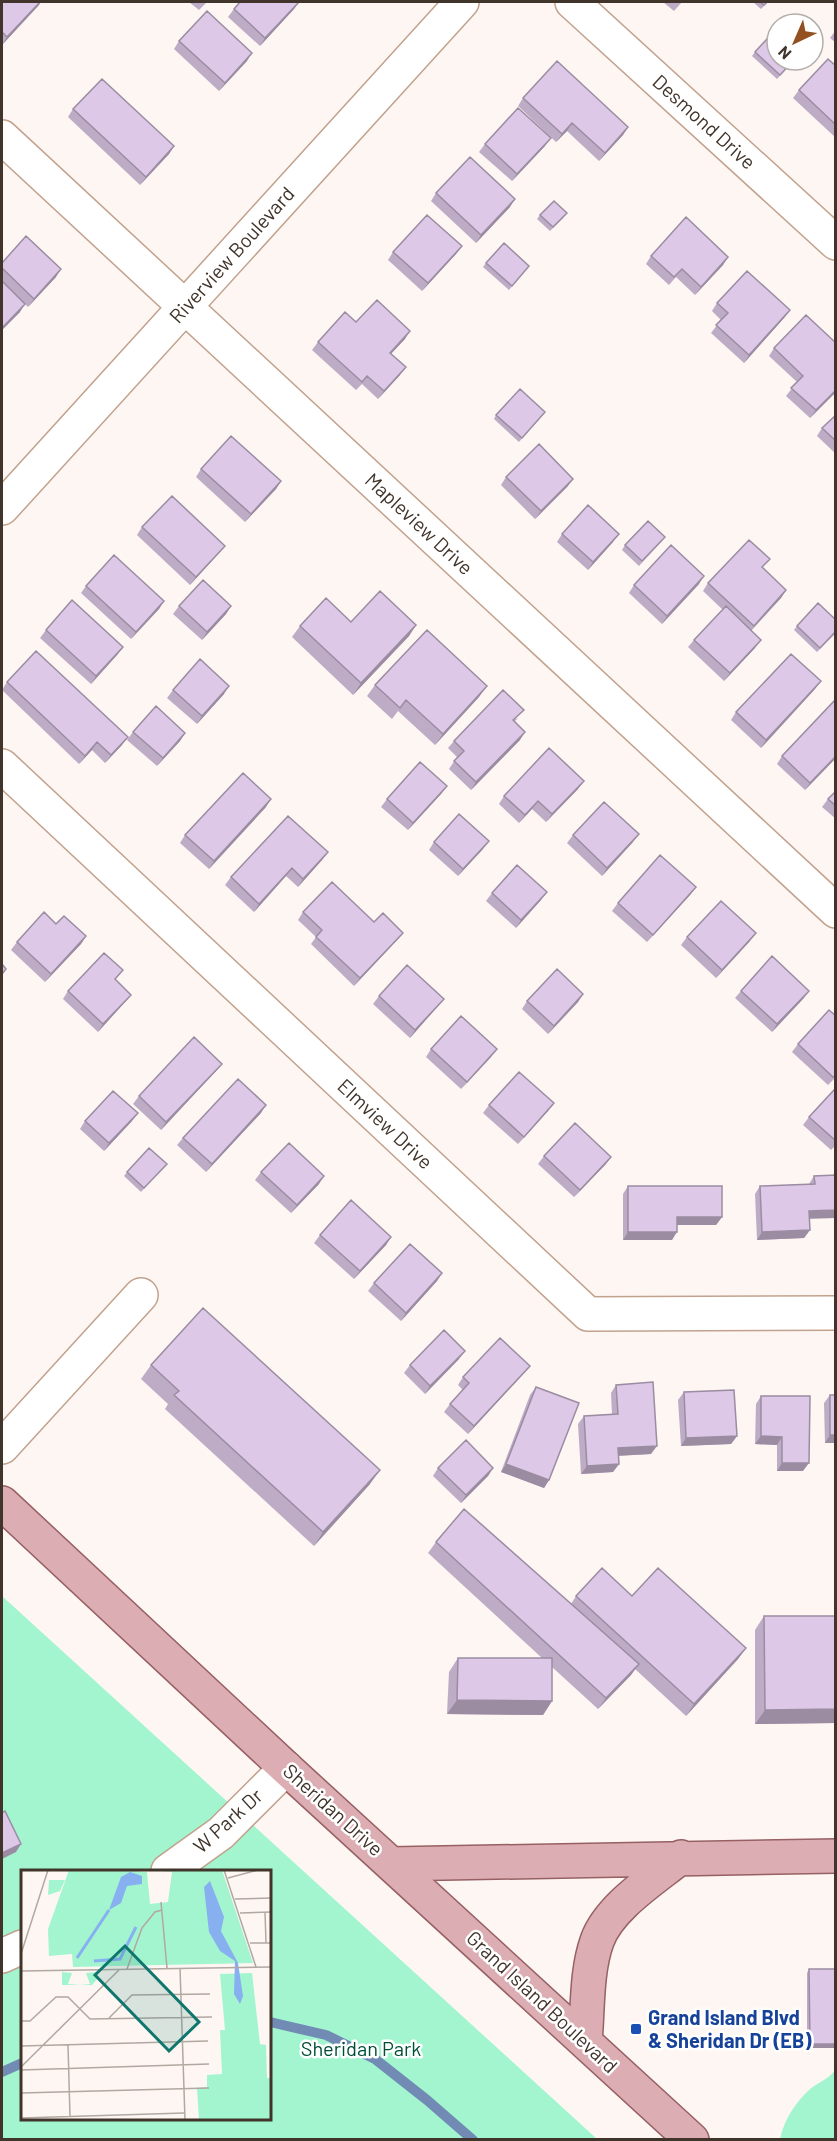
<svg xmlns="http://www.w3.org/2000/svg" width="837" height="2141" font-family="Barlow,sans-serif">
	<rect width="100%" height="100%" fill="#fdf6f2"/>
	<path fill="#a3f5cf" fill-rule="evenodd" d="M2,1596l595,543h-595zM22,1871h248v247h-248z
		M835,2070v69h-55c4,-19 15,-36 29,-49 9,-8 19,-10 26,-20z"/>
	<g fill="none" stroke-linecap="round" stroke-linejoin="round">
		<path stroke="#718bb5" stroke-width="10" d="M270,2022l56,13 49,24 52,41 46,40
			M2,2072l20,-9"/>
		<g stroke="#c2a28d" stroke-width="36">
			<path id="minor" d="M572,2l264,241
				M2,137l834,774
				M2,508l460,-506
				M2,766l586,548 248,-1
				M2,1447l139,-152
				M168,1871l53,-38 65,-65
				M2,1956l20,-9"/>
		</g>
		<g stroke="#976063" stroke-width="36">
			<path id="major" d="M2,1503l284,265 406,372
				M391,1864l445,-8
				M585,2042c3,-33 1,-70 12,-101 12,-34 57,-62 84,-84"/>
		</g>
		<use href="#minor" stroke="#fff" stroke-width="33"/>
		<use href="#major" stroke="#dcadb3" stroke-width="33"/>
	</g>
	<path fill="#beacc7" d="M2,2l37,3 -37,40z
		M189,2h18l-8,8z
		M299,2l-5,7 -34,37 -32,-29 6,-8z
		M663,2h19l-8,9z
		M753,2h15l-7,7z
		M836,30v13l-6,-5z
		M179,41l68,20 -28,30 -45,-42z
		M755,52l22,8h18l-18,19 -25,-23z
		M836,66v72l-43,-40 6,-8z
		M523,98l105,29 -5,8 -24,26 -32,-30 -11,11 -38,-36z
		M73,109l101,37 -5,8 -29,31 -72,-68z
		M485,144l60,2 -33,35 -33,-29z
		M436,193l74,14 -34,36 -45,-42z
		M540,215l24,2 -14,14 -13,-12z
		M462,246l-6,8 -34,37 -34,-31 5,-8z
		M651,256l77,1 -5,8 -28,30 -19,-18 -7,8 -23,-21z
		M2,263l54,14 -28,30 -21,-21 13,26 -18,18z
		M486,263l43,3 -20,24 -26,-23z
		M717,303l73,7 -6,8 -40,45 -33,-30 10,-13 -9,-9z
		M356,322l49,17 -14,15 9,21 -22,24 -16,-15 -6,6 -44,-40 6,-8z
		M774,348l62,44 -26,26 -24,-22 11,-14 -28,-26z
		M545,412l-26,30 -25,-23 2,-4z
		M836,415v39l-19,-18 5,-8z
		M201,469l80,12 -5,8 -31,33 -49,-45z
		M506,477l62,9 -33,33 -34,-34z
		M142,527l77,26 -29,32 -53,-50z
		M562,534l51,8 -25,28 -31,-28z
		M662,541l-23,25 -17,-16 3,-5z
		M763,569l23,21 -5,8 -30,33 4,17 -31,33 -36,-34 6,-7 29,-30 -20,-19 5,-8z
		M699,584l-37,40 -33,-31 5,-8z
		M86,586l78,15 -5,8 -28,30 -50,-46z
		M179,606h52l-5,8 -24,26 -29,-26z
		M351,622l65,3 -7,11 -56,59 -61,-58 8,-11z
		M797,626l39,7 -19,19 -23,-22z
		M46,630l77,17 -6,8 -26,29 -51,-46z
		M7,682l115,63 -17,18 -13,-13 -13,14 -77,-74z
		M375,685l104,12 -44,48 -37,-34 -6,8 -25,-23z
		M815,689l-54,59 -30,-28 5,-8z
		M173,690l51,4 -27,30 -30,-26z
		M836,699v59l-31,32 -28,-26 5,-8z
		M518,718l-3,3 5,19 -49,50 -22,-21 8,-12 -9,-9 6,-7z
		M133,732l52,1 -5,8 -23,25 -30,-26z
		M447,786l-6,8 -33,36 -27,-23 6,-8z
		M578,789l-32,33 -14,-13 -13,14 -20,-19 5,-8z
		M836,791v28l-14,-12 6,-8z
		M266,807l-57,62 -29,-26 5,-8z
		M573,835l60,7 -31,34 -35,-33z
		M434,842l49,7 -25,27 -29,-26z
		M328,852l-6,8 -24,27 -12,-11 -32,36 -29,-27 6,-8z
		M696,887l-6,8 -43,47 -35,-31 6,-8z
		M492,893l49,7 -25,28 -30,-27z
		M303,912l71,10 29,11 -6,7 -43,46 -43,-42 5,-7 -18,-17z
		M56,924l30,12 -5,8 -36,38 -34,-32 6,-8z
		M687,937l63,4 -34,37 -35,-33z
		M116,980l15,15 -6,7 -27,30 -35,-33 5,-8z
		M741,991h68l-6,8 -31,33 -37,-34z
		M583,994l-5,8 -30,32 -26,-25 5,-8z
		M379,996l65,3 -6,7 -28,32 -37,-34z
		M798,1044l38,33 -8,8 -36,-33z
		M431,1049l60,8 -30,32 -35,-32z
		M216,1071l-55,59 -28,-26 6,-8z
		M836,1091v54l-5,5 -28,-25 6,-8z
		M489,1105l59,6 -30,33 -35,-31z
		M261,1113l-55,59 -29,-27 6,-7z
		M85,1121h47l-28,30 -24,-22z
		M544,1156l67,1 -6,8 -31,32 -36,-33z
		M167,1164l-26,28 -17,-16 3,-4z
		M261,1172l58,12 -28,29 -36,-33z
		M814,1176l22,42h-27l1,12 -6,8 -47,2 -2,-46 5,-8 49,-2z
		M628,1186l94,31 -6,8h-39l-5,15h-49v-46z
		M320,1235l71,2 -5,8 -32,34 -40,-36z
		M442,1273l-5,8 -36,40 -33,-30 6,-8z
		M459,1359l-34,35 -21,-21 6,-8z
		M151,1365l219,119 -56,62 -149,-137 3,-5 -27,-25z
		M530,1366l-6,7 -56,61 -24,-22 6,-8 13,-14 -5,-5 5,-8z
		M616,1385l35,69 -33,2 1,8 -6,8 -32,2 -3,-50 6,-8 28,-2 -1,-21z
		M536,1387l13,93 -5,8 -43,-16 29,-77z
		M684,1392l53,44 -6,8 -50,2 -3,-46z
		M830,1395l6,48h-11l-1,-40z
		M761,1396l42,75h-26v-26l-22,-1 1,-40z
		M438,1468h55l-5,8 -27,27 -28,-27z
		M436,1542l135,62 5,-8h56l114,52 -8,11 -52,57 -51,-47 -4,6 -33,34 -46,-42v34l-9,14 -96,-1 2,-42 9,-14h84l-114,-105z
		M764,1616h72v107l-81,1v-94z
		M809,1969l27,79h-29v-75z"/>
	<path fill="#9b8ca2" d="M40,2h1l-2,3 -37,40 5,-8z
		M299,2l-5,7 -34,37 5,-8z
		M252,53l-5,8 -28,30 6,-8z
		M572,123l-5,8 -11,11 6,-8z
		M628,127l-5,8 -24,26 6,-8z
		M551,138l-6,8 -33,35 5,-7z
		M174,146l-5,8 -29,31 6,-8z
		M515,199l-5,8 -34,36 5,-8z
		M462,246l-6,8 -34,37 6,-8z
		M728,257l-5,8 -28,30 6,-8z
		M61,269l-5,8 -28,30 6,-8z
		M25,304l-5,8 -18,18v-2z
		M790,310l-6,8 -40,45 5,-8z
		M410,331l-5,8 -21,22 6,-8z
		M406,367l-6,8 -22,24 6,-8z
		M836,390v2l-26,26 6,-8z
		M573,479l-5,7 -33,33 6,-8z
		M281,481l-5,8 -31,33 6,-8z
		M619,534l-6,8 -25,28 5,-8z
		M225,546l-6,7 -29,32 6,-8z
		M704,576l-5,8 -37,40 5,-8z
		M786,590l-5,8 -33,35 6,-7z
		M164,601l-5,8 -28,30 5,-7z
		M231,606l-5,8 -24,26 5,-8z
		M416,625l-7,11 -56,59 8,-12z
		M761,640l-6,8 -31,33 6,-8z
		M123,647l-6,8 -26,29 5,-8z
		M821,681l-6,8 -54,59 5,-8z
		M229,686l-5,8 -27,30 5,-8z
		M487,686l-8,11 -44,48 8,-11z
		M525,732l-5,8 -49,50 5,-8z
		M185,733l-5,8 -23,25 6,-8z
		M128,737l-6,8 -17,18 6,-8z
		M97,742l-5,8 -13,14 6,-8z
		M836,756v2l-31,32 5,-7z
		M584,781l-6,8 -32,33 6,-8z
		M447,786l-6,8 -33,36 5,-7z
		M271,799l-5,8 -57,62 5,-8z
		M538,801l-6,8 -13,14 6,-8z
		M639,834l-6,8 -31,34 5,-8z
		M489,841l-6,8 -25,27 5,-7z
		M328,852l-6,8 -24,27 5,-8z
		M292,868l-6,8 -32,36 5,-8z
		M696,887l-6,8 -43,47 6,-7z
		M547,892l-6,8 -25,28 5,-8z
		M403,933l-6,7 -43,46 6,-8z
		M756,933l-6,8 -34,37 6,-8z
		M86,936l-5,8 -36,38 6,-8z
		M809,991l-6,8 -31,33 5,-8z
		M583,994l-5,8 -30,32 6,-8z
		M131,995l-6,7 -27,30 5,-8z
		M444,999l-6,7 -28,32 5,-8z
		M497,1049l-6,8 -30,32 6,-7z
		M222,1064l-6,7 -55,59 5,-8z
		M554,1103l-6,8 -30,33 6,-7z
		M266,1105l-5,8 -55,59 6,-8z
		M138,1113l-6,8 -28,30 5,-8z
		M611,1157l-6,8 -31,32 6,-7z
		M324,1176l-5,8 -28,29 6,-8z
		M836,1210v8l-33,1 6,-8z
		M677,1217h45l-6,8h-44z
		M810,1230l-6,8 -47,2 5,-8z
		M628,1232h49l-5,8h-49z
		M391,1237l-5,8 -32,34 6,-8z
		M442,1273l-5,8 -36,40 5,-8z
		M465,1351l-6,8 -34,35 5,-8z
		M530,1366l-6,7 -56,61 6,-8z
		M830,1435h6v8h-11z
		M737,1436l-6,8 -50,2 5,-8z
		M761,1436l21,1 -5,8 -22,-1z
		M657,1446l-6,8 -39,2 6,-8z
		M782,1463h27l-6,8h-26z
		M506,1464l43,16 -5,8 -43,-16z
		M619,1464l-6,8 -32,2 6,-8z
		M493,1468l-5,8 -27,27 5,-8z
		M380,1470l-10,14 -56,62 9,-14z
		M746,1648l-8,11 -52,57 8,-12z
		M639,1664l-8,11 -33,34 8,-11z
		M457,1700l95,1 -9,14 -96,-1z
		M836,1709v14l-81,1 10,-14z
		M21,1844l-5,8 -14,7v-6z
		M810,2044h26v4h-29z"/>
	<path fill="#ddc8e7" stroke="#9b8ca2" stroke-width="1.5" d="M2,2h38l-33,35 -5,-5z
		M240,2h59l-34,36 -31,-29z
		M760,2h7l-3,3z
		M207,11l45,42 -27,30 -46,-42z
		M777,28v32h17l-14,15 -25,-23z
		M828,59l8,7v59l-37,-35z
		M557,61l71,66 -23,26 -33,-30 -10,11 -39,-36z
		M102,79l72,67 -28,31 -73,-68z
		M518,108l33,30 -34,36 -32,-30z
		M470,157l45,42 -34,36 -45,-42z
		M554,201l13,12 -14,14 -13,-12z
		M427,215l35,31 -34,37 -35,-31z
		M686,217l42,40 -27,30 -19,-18 -8,8 -23,-21z
		M26,236l35,33 -27,30 -32,-31v-5z
		M504,243l25,23 -17,20 -26,-23z
		M747,271l43,39 -41,45 -33,-30 12,-12 -11,-10z
		M2,281l23,23 -23,24z
		M377,300l33,31 -20,22 16,14 -22,24 -17,-15 -5,6 -44,-40 27,-30 11,10z
		M806,315l30,28v47l-20,20 -25,-22 12,-12 -29,-28z
		M520,389l25,23 -23,26 -26,-23z
		M836,415v26l-14,-13z
		M231,436l50,45 -30,33 -50,-45z
		M539,444l34,35 -32,32 -35,-34z
		M172,496l53,50 -29,31 -54,-50z
		M588,505l31,29 -26,28 -31,-28z
		M648,521l17,16 -23,24 -17,-16z
		M749,540l21,19 -8,8 24,23 -32,36 -46,-43z
		M671,545l33,31 -37,40 -33,-31z
		M114,555l50,46 -28,31 -50,-46z
		M203,580l28,26 -24,26 -28,-26z
		M380,591l36,34 -55,58 -61,-57 26,-28 25,24z
		M72,600l51,47 -27,29 -50,-46z
		M818,603l18,17v11l-16,17 -23,-22z
		M726,606l35,34 -31,33 -36,-33z
		M427,630l60,56 -44,48 -37,-34 -6,8 -25,-23z
		M36,651l92,86 -17,18 -14,-13 -12,14 -78,-74z
		M791,654l30,27 -55,59 -30,-28z
		M200,659l29,27 -27,30 -29,-26z
		M503,690l21,20 -11,10 12,12 -49,50 -22,-21 10,-10 -10,-10z
		M836,699v57l-26,27 -28,-27z
		M156,706l29,27 -22,25 -30,-26z
		M549,748l35,33 -32,33 -14,-13 -13,14 -21,-19z
		M420,762l27,24 -34,37 -26,-24z
		M243,773l28,26 -57,62 -29,-26z
		M836,791v15l-8,-7z
		M604,802l35,32 -32,34 -34,-33z
		M459,814l30,27 -26,28 -29,-27z
		M288,816l40,36 -25,27 -11,-11 -33,36 -28,-27z
		M660,855l36,32 -43,48 -35,-32z
		M517,865l30,27 -26,28 -29,-27z
		M332,882l42,40 9,-9 20,20 -43,45 -44,-41 6,-7 -19,-18z
		M721,901l35,32 -34,37 -35,-33z
		M44,912l12,12 8,-8 22,20 -35,38 -34,-32z
		M104,953l19,17 -8,9 16,16 -28,29 -35,-33z
		M772,956l37,35 -32,33 -36,-33z
		M2,964l4,5 -4,5z
		M407,965l37,34 -29,31 -36,-34z
		M557,969l26,25 -29,32 -27,-25z
		M829,1010l7,6v59l-3,2 -35,-33z
		M461,1016l36,33 -30,33 -36,-33z
		M194,1037l28,27 -56,58 -27,-26z
		M519,1072l35,31 -30,34 -35,-32z
		M238,1079l28,26 -54,59 -29,-26z
		M834,1090l2,1v50l-27,-24z
		M113,1091l25,22 -29,30 -24,-22z
		M575,1123l36,34 -31,33 -36,-34z
		M289,1143l35,33 -27,29 -36,-33z
		M149,1148l18,16 -23,24 -17,-16z
		M836,1175v35l-27,1 1,19 -48,2 -2,-46 55,-2 -1,-8z
		M628,1186h94v31h-45v15h-49z
		M351,1200l40,37 -31,34 -40,-36z
		M410,1244l32,29 -36,40 -32,-30z
		M203,1308l177,162 -57,62 -149,-137 5,-4 -28,-26z
		M444,1330l21,21 -35,35 -20,-21z
		M500,1338l30,28 -56,60 -24,-22 19,-21 -6,-6z
		M653,1382l4,64 -39,2 1,16 -32,2 -3,-50 34,-2 -2,-29z
		M536,1387l43,16 -30,77 -43,-16z
		M734,1390l3,46 -51,2 -2,-46z
		M830,1395h6v40h-6z
		M761,1396h49l-1,67h-27v-26l-21,-1z
		M466,1440l27,28 -27,27 -28,-27z
		M464,1509l175,155 -33,34 -170,-156z
		M602,1568l30,28 26,-28 88,80 -52,56 -118,-108z
		M764,1616h72v93l-71,1z
		M458,1658h94v43l-95,-1z
		M5,1811l16,33 -19,9v-40z
		M809,1969h27v75h-26z"/>
	<rect fill="#1a4fb4" stroke="#fff" stroke-width="2" x="630" y="2023" width="12" height="12" rx="3"/>
	<g text-anchor="middle" stroke-width="5" stroke-linejoin="round" paint-order="stroke">
		<g font-size="20" fill="#41342b" stroke="#fff">
			<text transform="translate(704 122) rotate(42)" y="7">Desmond Drive</text>
			<text transform="translate(232 255) rotate(-48)" y="7">Riverview Boulevard</text>
			<text transform="translate(419 524) rotate(43)" y="7">Mapleview Drive</text>
			<text transform="translate(385 1124) rotate(43)" y="7">Elmview Drive</text>
			<text transform="translate(333 1810) rotate(42)" y="7">Sheridan Drive</text>
			<text transform="translate(228 1821) rotate(-42)" y="7">W Park Dr</text>
			<text transform="translate(542 2002) rotate(43)" y="7">Grand Island Boulevard</text>
		</g>
		<g font-size="20" font-weight="bold" fill="#164399" stroke="#fff" text-anchor="start">
			<text x="648" y="2025">Grand Island Blvd<tspan x="648" dy="23">&amp; Sheridan Dr (EB)</tspan></text>
		</g>
		<g font-size="20" fill="#004e36" stroke="#fff">
			<text x="361" y="2056">Sheridan Park</text>
		</g>
	</g>
	<g transform="translate(21 1870)">
		<rect width="250" height="250" fill="#fdf6f2"/>
		<path d="M48,0h78l-13,1 13,1 3,32 18,-2 4,-30 -18,-2h68l31,93 -180,4 -1,-13 -23,2 -1,-27zM28,10h16l-5,11 -12,4zM76,102l1,6 -6,7h-30v-13l10,1 -4,11 12,1 10,-1 -4,-11zM231,103l8,71 6,1 1,33h4v42h-72l-2,-32 10,-1v-12l15,-1 -2,-44h5l-5,-56z" fill="#a3f5cf"/>
		<path d="M109,2l12,4v8l-15,2 -6,17 -12,7 12,-33zM189,11l14,36 -3,14 17,32 5,33 -3,8 -6,-10 1,-33 -15,-10 -11,-19 -5,-45z" fill="#86b0f0"/>
		<path fill="none" stroke="#86b0f0" stroke-width="3" d="M56,88l32,-48M73,91l26,-2 16,-32"/>
		<path fill="none" stroke="#b2a8a2" stroke-width="1.5" d="M203,0l32,97M207,8l30,-8M214,29l37,-1M140,32l6,66M244,42l1,31M219,43l32,-1M229,73h22M0,84l27,-84M159,98l5,152M106,99l15,-41 13,-16 7,-2M0,101l251,-4M88,148l23,-23 78,-1M0,151h9l26,-24h12l22,22 122,-2M47,175l2,72M0,176l187,-5M0,197l99,-98M0,200l188,-6M0,223l188,-5M0,248l163,-5"/>
		<path fill="#0f766e" fill-opacity="0.15" stroke="#0f766e" stroke-width="3" d="M104,76l74,76 -30,29 -74,-76z"/>
		<rect width="250" height="250" fill="none" stroke="#41342b" stroke-width="3"/>
	</g>
	<rect width="837" height="2141" fill="none" stroke="#41342b" stroke-width="6"/>
	<g transform="translate(795 42) rotate(224)"><circle r="28" fill="#ffffff" stroke="#b3aeaa" stroke-width="1.5"/>
	<path d="M0-4.5L10 22L0 15L-10 22Z" fill="#935020"/>
	<text y="-9" font-size="16" font-weight="bold" text-anchor="middle" fill="#41342b">N</text>
	</g>
</svg>
